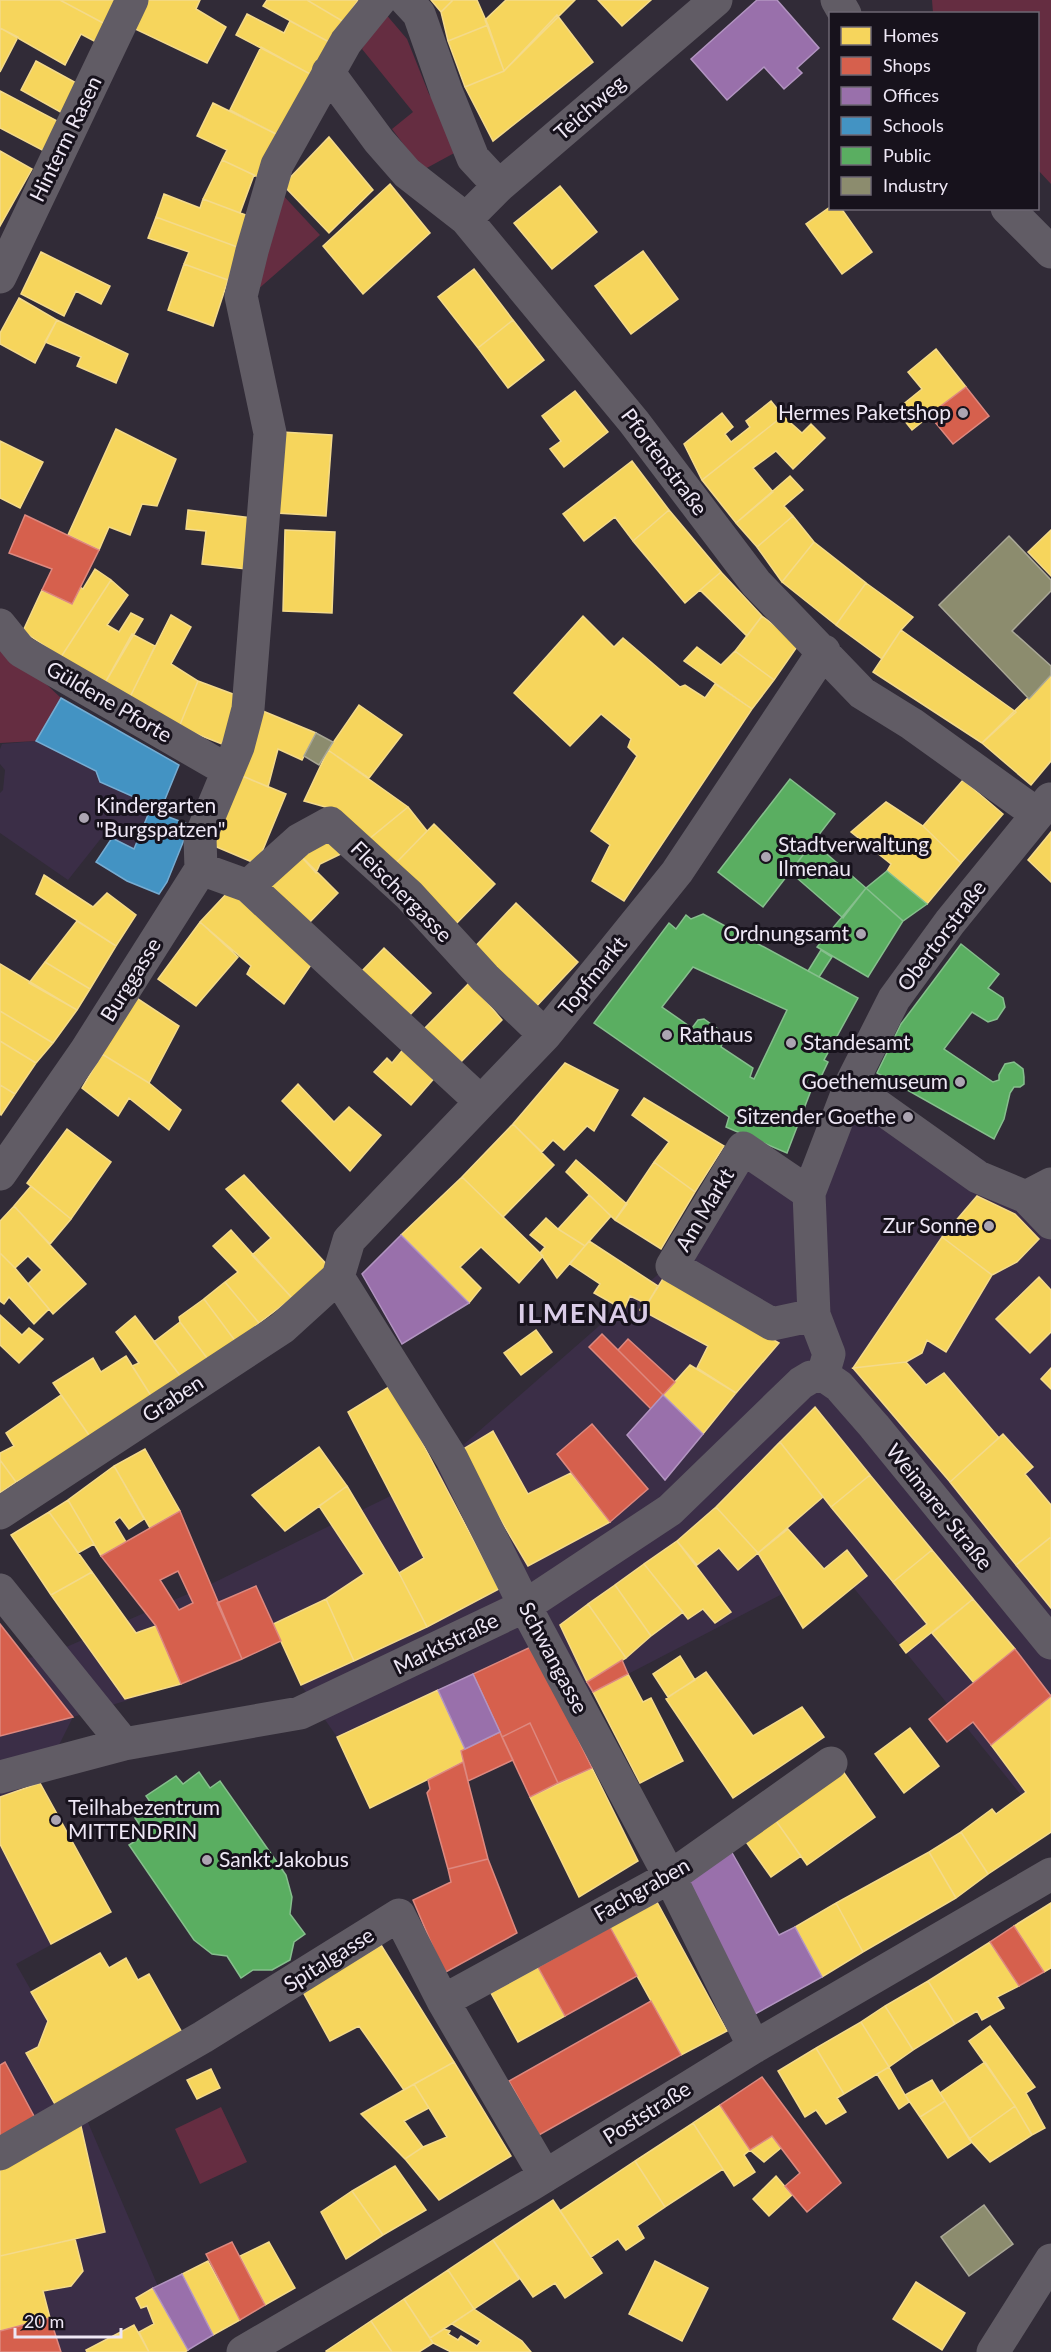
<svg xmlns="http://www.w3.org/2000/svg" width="1051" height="2352" font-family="Lato,sans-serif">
	<rect width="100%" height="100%" fill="#312b37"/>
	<path fill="#3b2e47" d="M36,741l60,30 4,11 61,27v6l29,10 -23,57 -8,12 -63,-32 16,-24 -6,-6 -38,48 -68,-47v-40l3,-3 2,-20 -5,-6v-15l2,-5z
		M852,1070l134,92 -12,22 49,23 28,31v594l-215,-266 -466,242 -33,-71 -36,-52 -20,-44 -101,43 -107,33 -33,66 71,129 -95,52 16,28 68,-39 9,15 17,-10 12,21 11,-5 35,62 -100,77 102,239h-186v-690l48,-7 165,-72 210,-103 240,-210 74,-134 62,34z"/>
	<path fill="#652d41" d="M932,0h119v184l-13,-14v-156l-105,-1z
		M384,12l23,27 22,55 18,25 11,32 -35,19 -31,-41 21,-17 -51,-63z
		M279,191l41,44 -64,56z
		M0,649l30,20 31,29 -25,43 -36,2z
		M221,2107l26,55 -47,22 -25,-55z"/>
	<path fill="#f6d55c" stroke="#f4da8a" stroke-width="1.5" d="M0,0h60l45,24 -9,18 -15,-8 -16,31 -65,-37z
		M60,0h56l-11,24z
		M145,0h55l-4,9 30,18 -19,36 -74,-35z
		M267,0h40l37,22 -15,20 -66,-36z
		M307,0h51l-14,22z
		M431,0h22l-12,12z
		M453,0h24l11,25 -40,16 -7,-29z
		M506,0h69l-71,71 -19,-51z
		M598,0h53l-29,26z
		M247,14l37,19 6,-12 39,21 -17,33 -76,-40z
		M557,15l36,47 -100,79 -28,-54 39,-16z
		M488,25l16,46 -39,16 -17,-46z
		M0,28l18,9 -18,35z
		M261,47l51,28 -32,61 -50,-26z
		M36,61l44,24 -16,29 -43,-24z
		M0,91l61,32 -15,29 -46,-24z
		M213,103l67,33 -20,42 -38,-18 5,-10 -30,-14z
		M329,137l44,53 -44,43 -46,-48z
		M0,151l32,18 -32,57z
		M222,160l32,15 -14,38 -37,-14z
		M390,184l40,49 -67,61 -40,-48z
		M560,186l37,46 -45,37 -38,-46z
		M164,194l36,14 3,-9 48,18 -11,31 -84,-31z
		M830,207l11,1 31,44 -30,22 -36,-50z
		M156,217l84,31 -12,32 -44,-16 5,-12 -41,-14z
		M643,251l35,48 -47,35 -36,-48z
		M41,252l69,34 -9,18 -25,-13 -12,25 -43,-22z
		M184,264l44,16 -15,46 -45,-16z
		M474,269l39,51 -35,28 -40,-51z
		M19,298l38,22 -22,43 -35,-19v-11z
		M57,320l71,34 -12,29 -39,-17 4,-9 -36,-15z
		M513,320l31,40 -36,28 -30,-40z
		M936,349l30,38 -54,43 -16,-20 26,-21 -14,-17z
		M575,391l33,41 -44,35 -14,-18 11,-8 -19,-25z
		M771,401l12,15 -81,64 -18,-36 38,-31 11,14 -8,7 6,8 19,-15 -4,-6z
		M783,416l19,17 9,-9 14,14 -32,31 -17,-18 -23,17 20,24 -37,31 -34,-43z
		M116,429l60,30 -19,47 -15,-2 -12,31 -21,-8 -10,23 -31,-15z
		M282,432l50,3 -6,81 -50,-3z
		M0,441l43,21 -23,46 -20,-10z
		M632,461l37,49 -36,31 -18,-24 -31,24 -21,-27z
		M790,476l13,14 -19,16 9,10 -36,31 -21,-24z
		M188,510l64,8 -6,51 -44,-5 4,-33 -20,-2z
		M669,510l52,62 -36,31 -52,-62z
		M793,516l21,26 -32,40 -25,-35z
		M285,530l50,2 -3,81 -49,-2z
		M1051,530v46l-23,-24z
		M814,542l52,41 -30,42 -54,-43z
		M95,569l16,11 -50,77 -38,-26 19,-41 30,14 8,-17 3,2z
		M721,572l41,44 -15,20 -47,-46z
		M111,580l17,15 -21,30 12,7 12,-19 12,6 -38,64 -44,-26z
		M866,583l47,34 -12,13 -19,29 -46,-34z
		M171,615l20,12 -20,37 27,17 -19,46 -49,-30z
		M583,616l31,31 9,-9 57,49 5,-2 20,13 10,-14 37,25 -128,192 -32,-20 18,-36 -19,-14 46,-75 -9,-9 3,-8 -30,-25 -31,32 -56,-53z
		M762,616l37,28 -25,36 -39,-29z
		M901,630l115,82 -34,31 -109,-71z
		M132,634l23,12 -25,51 -25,-14z
		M697,647l24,18 14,-14 39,29 -22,29 -68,-48z
		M1051,675v86l-20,24 -49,-42z
		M198,681l43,16 -19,47 -43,-17z
		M359,705l43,30 -33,43 -41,-28z
		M258,709l58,24 -14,27 -24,-11 -10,38 -28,-12z
		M328,750l80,57 -39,32 -40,-31 -25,-7z
		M240,775l46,19 -29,70 -45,-19z
		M963,780l40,34 -42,49 -38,-37z
		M886,802l37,24 38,37 -34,41 -40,-33 4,-7 -40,-32z
		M408,807l19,24 -33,34 -25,-26z
		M434,824l61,60 -41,42 -60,-61z
		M332,832l19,17 -31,15 -4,9 -19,-21z
		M1051,832v50l-23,-22z
		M297,852l41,41 -29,30 -40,-37z
		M44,875l49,32 14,-14 29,22 -20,31 -80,-52z
		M229,891l84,71 -29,42 -37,-30 4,-8 -51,-44z
		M516,903l62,59 -45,48 -62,-59z
		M77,921l39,25 -26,43 -45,-27z
		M200,922l38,35 -42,49 -38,-27z
		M384,948l47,45 -24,25 -47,-45z
		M45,962l45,27 -13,21 -48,-27z
		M0,964l77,46 -24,33 -53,-32z
		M470,982l32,38 -44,45 -35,-35z
		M135,997l44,29 -30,57 -47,-29z
		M0,1011l53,32 -17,20 -36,-22z
		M0,1041l36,22 -21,31 -15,-9z
		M405,1047l32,28 -26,30 -37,-33 13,-14 5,5z
		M102,1054l47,29 32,27 -12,20 -40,-32 -11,18 -36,-28z
		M565,1063l53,27 -24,41 -7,-5 -23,24 -11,-10 -11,12 -29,-28z
		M298,1084l36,38 15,-15 32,28 -31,36 -68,-70z
		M0,1085l15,9 -14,21 -1,-1z
		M644,1098l80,48 -29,46 -41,-30 15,-20 -37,-27z
		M513,1124l41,41 -51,52 -41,-40z
		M67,1129l44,33 -40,57 -44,-36z
		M576,1160l51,44 -12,16 -49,-48z
		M654,1162l41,30 -34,57 -46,-29z
		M244,1175l86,93 -38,30 -40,-43 19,-17 -45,-49z
		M462,1177l81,79 -24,27 -38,-36 -21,20 21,21 -12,15 -68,-68z
		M31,1186l40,33 -21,25 -36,-38z
		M589,1195l22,21 -26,30 -27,-17z
		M977,1196l38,18 24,25 -22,23 -25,13 -50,-38z
		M14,1206l72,78 -33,30 -25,-30 14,-14 -14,-14 -13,12 -15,-15v-32z
		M546,1218l12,11 27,17 -28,32 -17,-25 5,-6 -15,-12z
		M231,1230l61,68 -33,25 -34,-41 13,-10 -25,-26z
		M942,1237l50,38 -46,77 -19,-12 -5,13 -16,9 -53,6z
		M589,1241l69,45 -15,25 -3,-1 3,-8 -13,-6 -6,14 -30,-17 6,-9 -30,-20z
		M0,1253l15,15 34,41 -15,15 -25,-27 -5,7 -4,-3z
		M664,1277l115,66 -43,50 -39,-25 11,-22 -65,-35z
		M1039,1277l12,13v42l-21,21 -34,-34z
		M225,1282l34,41 -23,19 -32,-43z
		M204,1299l32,43 -26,20 -30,-40 -1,-5z
		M0,1315l22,20 7,-7 14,11 -24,24 -19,-18z
		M135,1316l50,66 -30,20 -23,-36 7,-3 -23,-31z
		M180,1322l30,40 -25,20 -31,-40z
		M536,1330l16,22 -31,23 -17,-22z
		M126,1356l29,46 -64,36 -38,-55 40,-25 8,14z
		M906,1362l20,23 18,-12 55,65 -49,44 -97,-114z
		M690,1365l46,28 -33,41 -40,-39z
		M1051,1368v21l-10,-10z
		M392,1385l107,204 -72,38 -28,-54 25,-15 -76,-146z
		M61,1395l30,43 -33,22 -42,22 -16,-22v-7l14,-7 -8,-13z
		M815,1407l55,68 -39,32 -51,-65z
		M493,1431l35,63 43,-21 39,49 -82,44 -68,-115z
		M1003,1434l30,33 -8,7 26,31v32l-35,28 -66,-83z
		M780,1442l43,55 -65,56 -42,-46z
		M319,1447l28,39 -62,45 -33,-36z
		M145,1449l35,62 -30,17 -36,-62z
		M0,1460l16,22 -16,11z
		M114,1466l30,53 -15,10 -9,-12 -6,5 12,20 -25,14 -33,-56z
		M870,1475l62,75 -39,32 -62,-75z
		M347,1486l52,87 28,54 -73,34 -28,-62 38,-25 -45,-68z
		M68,1500l26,44 -16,9 -29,-41z
		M716,1507l42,46 -20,17 -19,-22 -22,17 -20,-24z
		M49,1512l43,60 -41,23 -40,-60z
		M788,1529l36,40 23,-19 20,26 -64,52 -45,-75z
		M1051,1537v71l-35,-43z
		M677,1541l54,71 -16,11 -12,-14 -15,10 -44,-55z
		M932,1550l41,49 -67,54 -6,-8 27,-21 -34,-42z
		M644,1564l39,48 -32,24 -36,-51z
		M92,1572l44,61 20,-7 25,58 -56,15 -74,-104z
		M615,1585l36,51 -25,22 -38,-54z
		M326,1599l28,62 -53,24 -28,-61z
		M973,1599l42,50 -41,34 -42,-50z
		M588,1604l38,54 -39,24 -27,-57z
		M680,1656l15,24 -27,17 -15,-23z
		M706,1672l47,64 49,-29 22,30 -91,61 -67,-99z
		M628,1674l15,28 8,-4 32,63 -43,22 -47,-91z
		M438,1690l27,59 -4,2 2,11 -93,46 -33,-71z
		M1051,1696v136l-63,42 -27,-42 31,-23 4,5 30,-22 -35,-47z
		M910,1728l29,38 -35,27 -29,-39z
		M592,1768l46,93 -59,36 -49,-100z
		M842,1770l33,47 -68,48 -33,-47z
		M40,1783l71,129 -60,32 -51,-100v-47z
		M774,1818l27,38 -30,21 -27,-38z
		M961,1832l27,42 -32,24 -27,-46z
		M929,1852l27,46 -93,54 -27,-49z
		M657,1902l70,129 -46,24 -71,-128z
		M836,1903l27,49 -41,25 -27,-50z
		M1051,1903v65l-7,4 -30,-46z
		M990,1942l29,44 -22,11 7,11 -22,12 -5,-9 -22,13 -27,-43z
		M381,1945l73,117 -50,28 -45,-64 -29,15 -27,-49z
		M100,1953l9,15 17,-10 12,22 11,-6 35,62 -128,70 -30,-53 12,-6 10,-26 -17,-29z
		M538,1967l27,49 -47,26 -27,-49z
		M928,1981l27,43 -42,26 -28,-44z
		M885,2006l28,44 -24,17 -28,-45z
		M861,2022l28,45 -45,27 -28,-46z
		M990,2026l45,61 -9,6 19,35 -13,7 -17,-29 -46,-65z
		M816,2048l28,46 -7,4 9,14 -20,12 -10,-14 -11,7 -27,-46z
		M454,2062l57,94 -72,44 -34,-41 18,-12 24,-10 -33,-53z
		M985,2062l30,44 -46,33 -29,-46z
		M889,2067l20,35 -10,7 -22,-35z
		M211,2069l9,19 -23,11 -10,-19z
		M932,2080l13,21 -25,16 -15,-22z
		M414,2084l15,24 -25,13 19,26 -18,12 -44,-45z
		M945,2101l27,41 -24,16 -28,-41z
		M720,2105l30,45 -6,5 11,17 -21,14 -41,-63z
		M1015,2106l17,29 -42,27 -21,-23z
		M80,2122l25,110 -105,24v-86z
		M693,2123l30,46 -58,38 -30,-46z
		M772,2136l9,12 -17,14 -14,-12z
		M635,2161l30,46 -28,19 7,12 -18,12 -8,-11 -27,18 -31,-46z
		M395,2166l31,44 -43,25 -31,-44z
		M776,2176l16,19 -23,21 -16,-17z
		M352,2191l31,44 -37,24 -25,-47z
		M553,2200l49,73 -37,25 -10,-15 -22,14 -40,-57z
		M75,2239l8,32 -12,15 -28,5 7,27 -50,13v-75z
		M493,2240l26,39 -45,30 -26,-39z
		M269,2242l26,46 -30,17 -25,-49z
		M208,2261l32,59 -27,15 -31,-61z
		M655,2261l53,27 -26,53 -53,-27z
		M448,2270l26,39 -44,29 -26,-39z
		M916,2282l49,31 -23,37 -49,-31z
		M153,2288l35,62 -3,2h-36l-10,-20 15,-8 -7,-18 -6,2 -5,-10z
		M404,2299l29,44 -14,9h-27l-21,-31z
		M474,2309l48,32 9,11h-80l-18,-9 -3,-5 14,-9 6,2 -2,3 10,6 3,-4 16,10 4,-5 -29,-17z
		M371,2321l21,31h-65l-1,-1z
		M134,2325l15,27h-62l-1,-2z"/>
	<path fill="#d6604d" stroke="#dd887f" stroke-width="1.5" fill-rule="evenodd" d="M966,387l23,29 -36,28 -24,-29z
		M25,515l74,35 -27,54 -30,-14 10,-21 -43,-16z
		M602,1334l61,61 -12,14 -62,-62z
		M628,1339l47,43 -12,13 -45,-45z
		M592,1424l56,65 -38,33 -53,-68z
		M180,1511l62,148 -61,25 -25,-58 -55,-70zM178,1571l15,32 -14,7 -19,-30z
		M256,1586l25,55 -39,18 -25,-56z
		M0,1624l65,83 8,10 -73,19z
		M533,1646l59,122 -34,15 -28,-60 -28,14 -29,-63z
		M1015,1649l36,47 -60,49 -18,-23 -26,20 -18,-23z
		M622,1660l6,14 -35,18 -6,-10z
		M530,1723l28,60 -28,14 -28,-60z
		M500,1732l13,28 -45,21 -7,-30z
		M463,1762l25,97 -40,10 -21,-76 3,-4 -2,-9z
		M488,1859l29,74 -73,40 -31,-73 38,-18 -3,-13z
		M1014,1926l30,46 -25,14 -29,-44z
		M610,1927l27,49 -72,40 -27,-49z
		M651,2001l30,54 -142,80 -30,-54z
		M5,2062l30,56 -35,19v-72z
		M762,2077l79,106 -34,29 -22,-26 15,-13 -28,-37 -22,14 -30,-45z
		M232,2242l33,63 -25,15 -34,-66z
		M50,2318l11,34h-61v-21z"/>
	<path fill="#9970ab" stroke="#b294c1" stroke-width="1.5" d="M757,0h20l42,48 -22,20 5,5 -18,16 -20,-22 -37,33 -36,-41z
		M401,1235l68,68 -67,41 -40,-70z
		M663,1395l40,39 -38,46 -38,-45z
		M473,1674l27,58 -35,17 -27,-59z
		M731,1851l48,84 16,-8 27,50 -67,37 -74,-135z
		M182,2274l31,61 -25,15 -35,-62z"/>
	<path fill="#4393c3" stroke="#76acd2" stroke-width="1.5" d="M61,698l118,67 -18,44 -61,-27 -4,-11 -60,-30z
		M150,810l40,15 -23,57 -8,12 -32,-13 -31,-19 16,-24 22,11z"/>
	<path fill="#5aae61" stroke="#86bf8d" stroke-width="1.5" fill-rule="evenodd" d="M790,779l45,35 -72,93 -45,-35z
		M813,842l53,46 -23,30 -53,-46z
		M887,871l40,33 -24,17 -37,-33z
		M866,888l37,33 -35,56 -51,-30z
		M703,914l155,84 -34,62 4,2 -9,19 -4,-1 -28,73 -61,-26 3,-10 -135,-94 75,-100 7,6 10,-14 5,4zM693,967l94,43 -33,69 -4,-2 3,-9 -32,-21 3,-9 -2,-6 -18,-13 -6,1 -6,8 -30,-21z
		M961,944l38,30 -11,14 15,10 2,9 -8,12 -9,3 -16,-10 -28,37 49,33 6,-2v-5l6,-11 9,-2 9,7 1,8v7l-4,3h-6l-4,6 -6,26 -10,20 -117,-66 24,-49z
		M821,950l11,7 -13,20 -11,-6z
		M199,1772l11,16 10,-7 66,94 6,22 -2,17 15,20 -11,8 -4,18 -18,10h-19l-12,8 -14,-22 -15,-2 -18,-14 -65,-95 17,-11 -11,-16 18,-12 -7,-10 30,-20 7,8z"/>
	<path fill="#8c8c6e" stroke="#a9a796" stroke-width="1.5" d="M1009,536l42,44v11l-39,40 39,35v9l-22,24 -90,-94z
		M316,733l17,9 -14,23 -15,-9z
		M984,2205l29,39 -44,32 -28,-39z"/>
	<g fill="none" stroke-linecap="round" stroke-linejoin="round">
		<path stroke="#615c65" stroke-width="33" d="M406,0l13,14 27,77 27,67 26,28
			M328,72l51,69 28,32 59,46 168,203 122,161 106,110 50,31 125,90
			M466,219l33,-33 217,-186
			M0,277l132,-277
			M0,625l21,26 206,119
			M201,869l47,17 232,215
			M248,886l51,-46 31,-17 79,72 76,83 60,57
			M850,1086l128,91 48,20 25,26
			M0,1174l85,-122 116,-183 -1,-31 38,-91 10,-38 22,-276 -29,-137 11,-45 25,-86 69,-123 34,-42
			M809,1193l-66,-45 -71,118 100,58 42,-9
			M1026,1197l25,-13
			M338,1277l114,182 73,147 145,271 84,170
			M338,1277l11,-37 196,-205 70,-86 62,-77 147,-221
			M823,1375l6,-21 -15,-39 -5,-122 41,-107 44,-87 56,-77 100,-123
			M823,1375l16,11 35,40 177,217
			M0,1513l282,-185 56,-51
			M0,1590l124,154
			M0,1777l124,-33 176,-31 225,-107 145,-96 131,-127 10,-6 12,-2
			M443,2001l227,-124 161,-114
			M0,2154l203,-117 196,-122 44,86 102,175
			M243,2352l289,-168 222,-137 297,-173
			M993,2352l58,-92"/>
		<path stroke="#615c65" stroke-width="33" d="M837,0l8,14
			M1007,208l44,44"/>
	</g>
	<g fill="#aca5b2" stroke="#17121c" stroke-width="2">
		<circle cx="963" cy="413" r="6"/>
		<circle cx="84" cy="818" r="6"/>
		<circle cx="766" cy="857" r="6"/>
		<circle cx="861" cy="934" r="6"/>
		<circle cx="667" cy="1035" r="6"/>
		<circle cx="791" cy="1043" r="6"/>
		<circle cx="960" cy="1082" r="6"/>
		<circle cx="908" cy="1117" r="6"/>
		<circle cx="989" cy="1226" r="6"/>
		<circle cx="56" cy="1820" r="6"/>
		<circle cx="207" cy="1860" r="6"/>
	</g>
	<g text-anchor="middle" stroke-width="6" stroke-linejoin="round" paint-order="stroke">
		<g font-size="21" fill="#eee7f5" stroke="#17121c">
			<text transform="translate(590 108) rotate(-41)" y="7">Teichweg</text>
			<text transform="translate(66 139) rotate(-64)" y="7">Hinterm Rasen</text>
			<text transform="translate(664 462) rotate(53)" y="7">Pfortenstraße</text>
			<text transform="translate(109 702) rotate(30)" y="7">Güldene Pforte</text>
			<text transform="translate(401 892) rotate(45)" y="7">Fleischergasse</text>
			<text transform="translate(942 936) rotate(-53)" y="7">Obertorstraße</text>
			<text transform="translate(593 976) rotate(-51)" y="7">Topfmarkt</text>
			<text transform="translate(131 980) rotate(-58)" y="7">Burggasse</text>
			<text transform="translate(705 1210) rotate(-59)" y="7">Am Markt</text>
			<text transform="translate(173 1399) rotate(-33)" y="7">Graben</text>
			<text transform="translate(939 1507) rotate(51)" y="7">Weimarer Straße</text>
			<text transform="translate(446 1644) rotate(-26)" y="7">Marktstraße</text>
			<text transform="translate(553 1658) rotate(62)" y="7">Schwangasse</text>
			<text transform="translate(642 1890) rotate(-30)" y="7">Fachgraben</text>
			<text transform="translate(329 1960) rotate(-32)" y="7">Spitalgasse</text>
			<text transform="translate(647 2113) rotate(-32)" y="7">Poststraße</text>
		</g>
		<g font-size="21" fill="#eee7f5" stroke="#17121c" text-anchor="start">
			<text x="951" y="420" text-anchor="end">Hermes Paketshop</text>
			<text x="96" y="813">Kindergarten<tspan x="96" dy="24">"Burgspatzen"</tspan></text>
			<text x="778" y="852">Stadtverwaltung<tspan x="778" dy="24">Ilmenau</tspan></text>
			<text x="849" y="941" text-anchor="end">Ordnungsamt</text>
			<text x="679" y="1042">Rathaus</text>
			<text x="803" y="1050">Standesamt</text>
			<text x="948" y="1089" text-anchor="end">Goethemuseum</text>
			<text x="896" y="1124" text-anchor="end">Sitzender Goethe</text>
			<text x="977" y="1233" text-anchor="end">Zur Sonne</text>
			<text x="68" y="1815">Teilhabezentrum<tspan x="68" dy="24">MITTENDRIN</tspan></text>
			<text x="219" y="1867">Sankt Jakobus</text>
		</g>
		<g font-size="27" font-weight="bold" letter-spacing="1.5" fill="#dacce7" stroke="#17121c">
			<text x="584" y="1323">ILMENAU</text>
		</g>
	</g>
	<rect x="829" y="12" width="210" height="198" fill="#17121c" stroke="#6d6773" stroke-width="1.5"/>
	<rect x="841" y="27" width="30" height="18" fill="#f6d55c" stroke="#6d6773" stroke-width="1.5"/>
	<text x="883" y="42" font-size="18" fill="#eee7f5">Homes</text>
	<rect x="841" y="57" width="30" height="18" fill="#d6604d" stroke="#6d6773" stroke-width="1.5"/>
	<text x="883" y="72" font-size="18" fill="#eee7f5">Shops</text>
	<rect x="841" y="87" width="30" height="18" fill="#9970ab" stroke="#6d6773" stroke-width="1.5"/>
	<text x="883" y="102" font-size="18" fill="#eee7f5">Offices</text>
	<rect x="841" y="117" width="30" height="18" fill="#4393c3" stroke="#6d6773" stroke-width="1.5"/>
	<text x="883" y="132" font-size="18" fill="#eee7f5">Schools</text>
	<rect x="841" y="147" width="30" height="18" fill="#5aae61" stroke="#6d6773" stroke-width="1.5"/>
	<text x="883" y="162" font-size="18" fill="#eee7f5">Public</text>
	<rect x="841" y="177" width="30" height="18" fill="#8c8c6e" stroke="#6d6773" stroke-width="1.5"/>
	<text x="883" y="192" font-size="18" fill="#eee7f5">Industry</text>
	<path d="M15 2328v9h106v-9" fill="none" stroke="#eee7f5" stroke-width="3"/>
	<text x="24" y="2328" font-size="18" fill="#eee7f5" stroke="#17121c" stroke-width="4.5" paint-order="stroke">20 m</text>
</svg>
